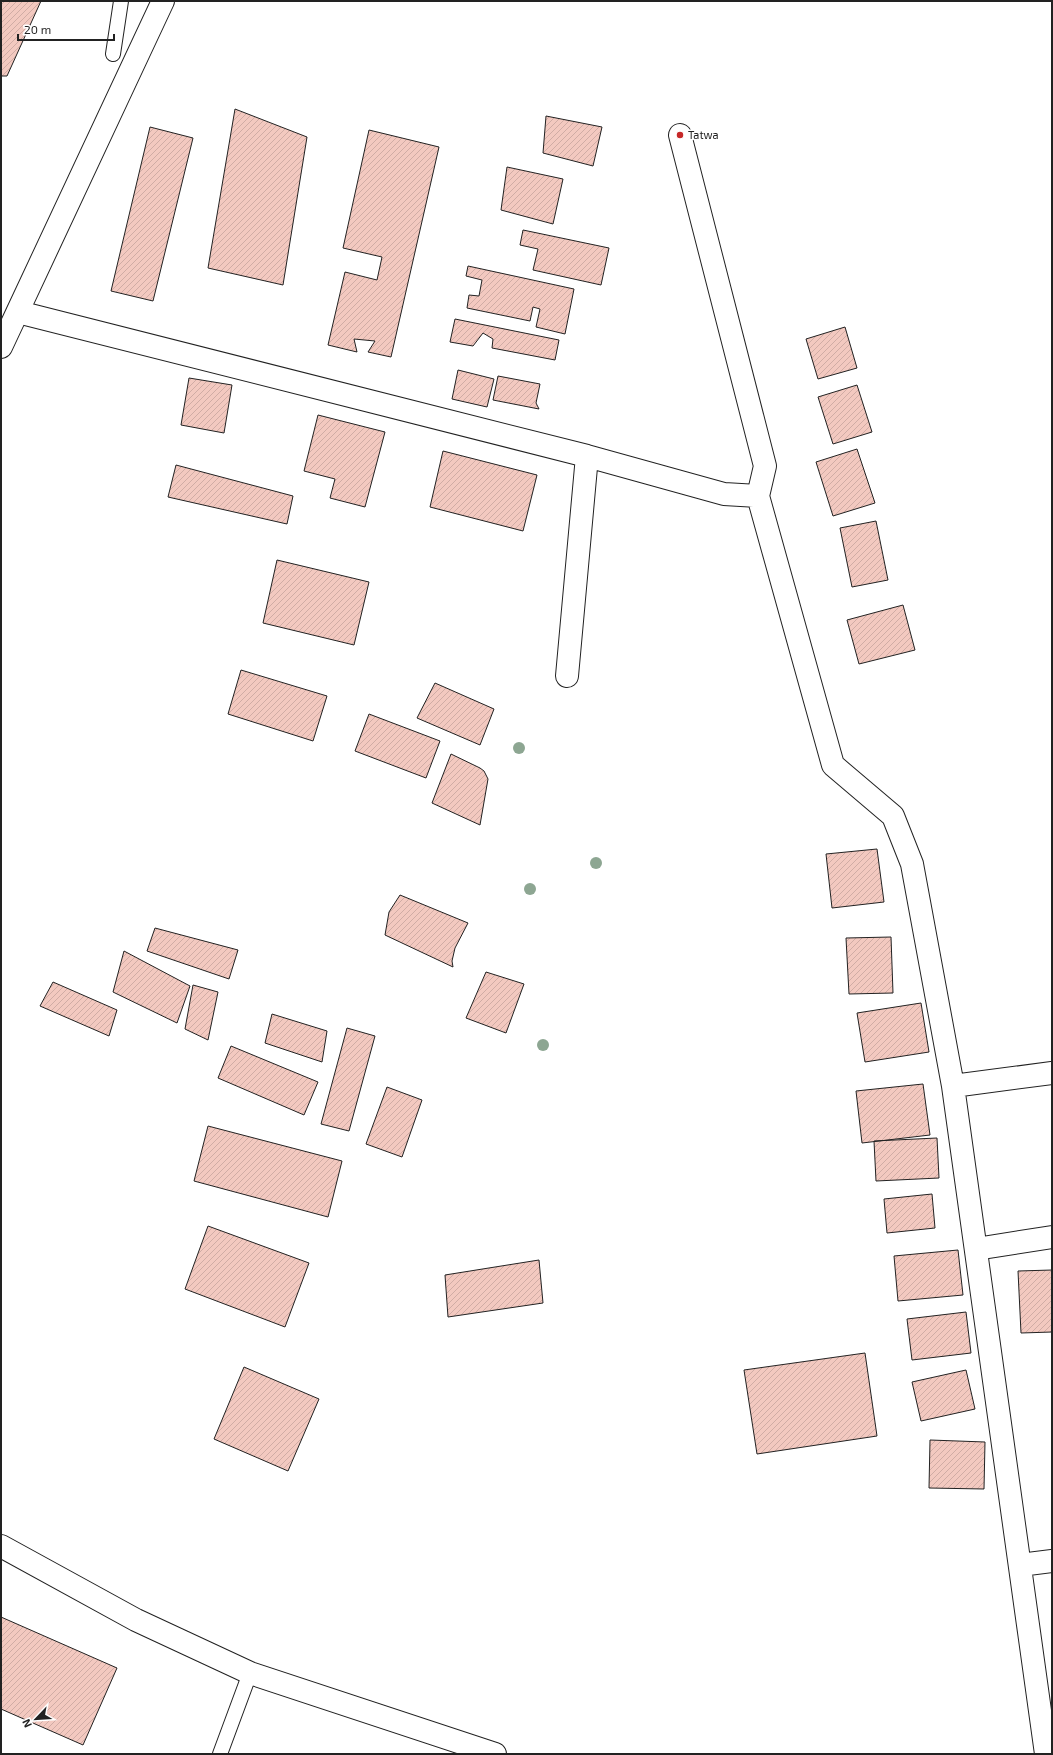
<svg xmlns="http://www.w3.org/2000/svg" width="1053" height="1755" font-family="'Exo 2',sans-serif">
	<defs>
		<pattern id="building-hatch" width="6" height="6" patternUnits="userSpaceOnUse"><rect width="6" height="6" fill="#f3c9c0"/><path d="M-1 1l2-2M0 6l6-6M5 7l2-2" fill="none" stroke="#d0aca5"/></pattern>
	</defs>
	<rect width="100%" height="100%" fill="#fff"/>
	<path fill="url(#building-hatch)" stroke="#222" d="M1,1h40l-34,75h-6z
		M235,109l72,28 -24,148 -75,-17z
		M546,116l56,11 -9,39 -50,-13z
		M150,127l43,11 -40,163 -42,-10z
		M369,130l70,17 -48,210 -23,-5 7,-11 -21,-2 3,13 -29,-7 17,-73 32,8 5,-23 -39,-9z
		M507,167l56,12 -10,45 -52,-14z
		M523,230l86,18 -8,37 -68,-15 5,-21 -18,-4z
		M468,266l106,23 -9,45 -29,-7 4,-18 -7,-2 -3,14 -63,-13 2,-13 10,1 3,-16 -16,-4z
		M455,319l104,21 -4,20 -63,-12 1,-9 -10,-6 -10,13 -23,-4z
		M845,327l12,41 -39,11 -12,-40z
		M458,370l36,9 -7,28 -35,-8z
		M498,376l42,8 -4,19 3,6 -46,-9z
		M189,378l43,7 -8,48 -43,-8z
		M857,385l15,47 -39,12 -15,-47z
		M318,415l67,17 -20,75 -35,-9 5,-19 -31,-8z
		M857,449l18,54 -42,13 -17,-54z
		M443,451l94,24 -14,56 -93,-24z
		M176,465l117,31 -6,28 -119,-27z
		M876,521l12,59 -36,7 -12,-59z
		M277,560l92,22 -15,63 -91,-22z
		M903,605l12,45 -56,14 -12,-44z
		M241,670l86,26 -14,45 -85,-27z
		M435,683l59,26 -14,36 -63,-27z
		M369,714l71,27 -14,37 -71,-27z
		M451,754l29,14 4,3 4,8 -8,46 -48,-22z
		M877,849l7,53 -52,6 -6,-54z
		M400,895l68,28 -13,25 -3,13 1,6 -68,-32 4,-23z
		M155,928l83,22 -9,29 -82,-28z
		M891,937l2,56 -44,1 -3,-56z
		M124,951l66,35 -13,37 -64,-31z
		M486,972l38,12 -18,49 -40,-15z
		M53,982l64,28 -8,26 -69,-30z
		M193,985l25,7 -10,48 -23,-11z
		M921,1003l8,49 -64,10 -8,-49z
		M272,1014l55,17 -5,31 -57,-19z
		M347,1028l28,8 -26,95 -28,-7z
		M231,1046l87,36 -14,33 -86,-37z
		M923,1084l7,51 -68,8 -6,-52z
		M387,1087l35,13 -20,57 -36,-13z
		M208,1126l134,35 -14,56 -134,-36z
		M937,1138l2,40 -63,3 -2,-40z
		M932,1194l3,34 -48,5 -3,-34z
		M208,1226l101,37 -24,64 -100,-38z
		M958,1250l5,45 -65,6 -4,-45z
		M539,1260l4,43 -95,14 -3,-42z
		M1052,1270v62l-31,1 -3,-62z
		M966,1312l5,41 -59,7 -5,-41z
		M865,1353l12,83 -120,18 -13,-84z
		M244,1367l75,32 -31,72 -74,-32z
		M966,1370l9,39 -54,12 -9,-39z
		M930,1440l55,2 -1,47 -55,-1z
		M1,1617l116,51 -34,77 -82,-36z"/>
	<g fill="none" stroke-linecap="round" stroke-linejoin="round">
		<g stroke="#222" stroke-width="16">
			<path id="service" d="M113,54l8,-53
				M220,1754l30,-81"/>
		</g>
		<g stroke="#222" stroke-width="24">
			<path id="minor" d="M680,135l85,331 -7,30 75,269 60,51 19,48 41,222 93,668
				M18,312l569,144 137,38 34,2
				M567,676l20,-220
				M953,1086l99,-13
				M976,1249l76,-12
				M1020,1565l32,-4"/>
		</g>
		<g stroke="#222" stroke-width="24">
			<path id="tertiary" d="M1,1546l135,74 114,53 245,81"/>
		</g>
		<g stroke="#222" stroke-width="24">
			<path id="secondary" d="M1,347l162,-346"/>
		</g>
		<use href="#service" stroke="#fff" stroke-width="14"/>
		<use href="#minor" stroke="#fff" stroke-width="22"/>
		<use href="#tertiary" stroke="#fff" stroke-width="22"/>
		<use href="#secondary" stroke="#fff" stroke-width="22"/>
	</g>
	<g fill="#8da692">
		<circle cx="519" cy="748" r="6"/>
		<circle cx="596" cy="863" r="6"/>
		<circle cx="530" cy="889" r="6"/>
		<circle cx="543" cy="1045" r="6"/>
	</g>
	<circle fill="#c62828" stroke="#fff" stroke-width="1.5" cx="680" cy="135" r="4"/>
	<g text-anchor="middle" stroke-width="3" stroke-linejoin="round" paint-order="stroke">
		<g font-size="11" fill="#222" stroke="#fff" text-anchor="start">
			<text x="688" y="139">Tatwa</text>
		</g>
	</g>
	<rect width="1053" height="1755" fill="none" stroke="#222222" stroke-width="4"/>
	<g transform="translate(36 1719) rotate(245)" stroke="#ffffff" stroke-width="3" paint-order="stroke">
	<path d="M0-3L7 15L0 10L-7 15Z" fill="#222222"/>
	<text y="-6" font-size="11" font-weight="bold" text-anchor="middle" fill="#222222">N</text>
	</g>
	<path d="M18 34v6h96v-6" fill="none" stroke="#222222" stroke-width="2"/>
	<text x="24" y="34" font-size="12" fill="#222222" stroke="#ffffff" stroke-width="3" paint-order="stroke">20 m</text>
</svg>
